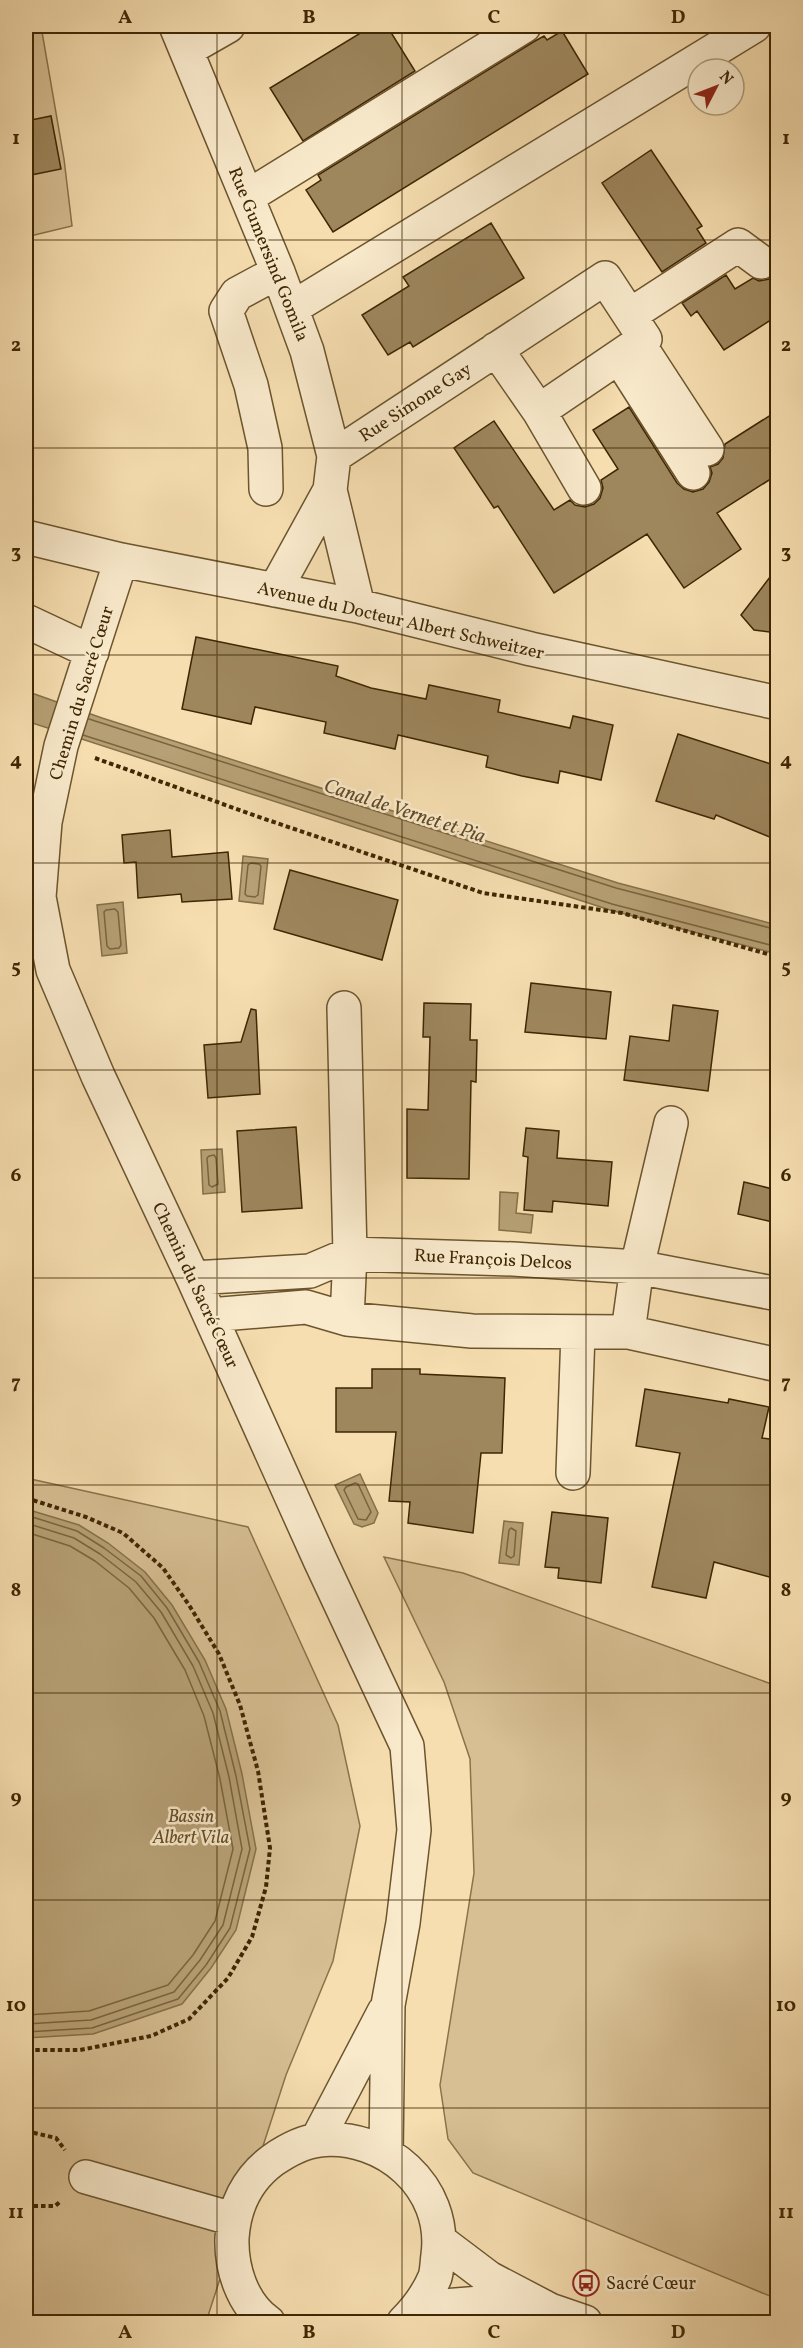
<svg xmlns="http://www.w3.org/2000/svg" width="803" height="2348" font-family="Vollkorn,serif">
	<rect width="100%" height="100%" fill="#f6deb0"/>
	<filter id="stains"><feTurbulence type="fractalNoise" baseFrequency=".00333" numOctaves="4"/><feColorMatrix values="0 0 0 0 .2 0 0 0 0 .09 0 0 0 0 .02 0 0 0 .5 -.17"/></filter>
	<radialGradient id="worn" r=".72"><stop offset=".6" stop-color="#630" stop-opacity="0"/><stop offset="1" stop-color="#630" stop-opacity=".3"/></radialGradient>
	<path fill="#d7bf93" stroke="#8a734b" stroke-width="1.5" d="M26,26h15l23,133 8,67 -46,11z
		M26,1478l222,49 90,198 22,101 -27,135 -47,114 -80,247h-180z
		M384,1557l79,16 314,113v613l-304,-126 -25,-34 -8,-54 34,-212 -4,-114 -26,-77z"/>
	<path fill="#b7a075" stroke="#877047" stroke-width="1.5" d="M26,691l76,27 516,165 159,42v29l-167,-44 -584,-189z
		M243,856l25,3 -5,45 -24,-3z
		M123,902l4,51 -25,3 -5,-51z
		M222,1149l3,43 -22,2 -2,-44z
		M500,1192l18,1 -2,20 17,2 -2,18 -32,-3z
		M360,1474l18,39 -4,10 -12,4 -8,-3 -19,-39z
		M26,1509l53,16 29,18 37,29 27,33 33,55 21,49 16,65 14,75 -20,81 -25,38 -29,36 -89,30 -67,4z
		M504,1521l19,2 -4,42 -20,-2z"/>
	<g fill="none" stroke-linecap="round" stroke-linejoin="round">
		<path stroke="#7a643c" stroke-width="1.5" d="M89,719l527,169 162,42
			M83,735l529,169 166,43
			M251,863l8,1 2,2 -3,29 -3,2 -8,-1 -2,-2 3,-29z
			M115,909l3,3 3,33 -2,3 -9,1 -3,-3 -3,-34 2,-2z
			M214,1155l2,3 2,26 -6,3 -3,-2 -2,-27 2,-2z
			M355,1483l3,1 13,28 -5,8 -8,-1 -14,-29 2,-3z
			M26,1515l51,16 27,17 37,28 26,32 32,54 21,49 16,65 14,73 -20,79 -24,37 -28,34 -86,29 -66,4
			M26,1523l48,15 26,16 36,28 25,30 32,54 20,47 16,64 13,72 -19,76 -23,35 -26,32 -83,28 -65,4
			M511,1528l5,3 -2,25 -3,2 -5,-3 3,-25z
			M26,1532l44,14 25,15 34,27 25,30 31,52 19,46 16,63 13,70 -18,72 -22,34 -25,30 -79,26 -63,4"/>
	</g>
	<path fill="#9e865d" stroke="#3e2703" stroke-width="1.5" d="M372,26h15l28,45 -112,70 -33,-53z
		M562,31l26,43 -255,158 -27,-42 15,-10 -3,-5 217,-134 9,-5 3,4z
		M51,116l10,53 -35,7v-55z
		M651,150l51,76 -5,3 9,14 -44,29 -60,-89z
		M491,223l33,55 -111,69 -3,-5 -22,13 -26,-40 47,-29 -6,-9z
		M777,270v46l-53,34 -27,-39 -6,5 -9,-13 44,-28 9,14 18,-11 6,3 10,-2z
		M629,407l48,76 7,6 9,3 10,-3 6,-7 3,-9 -2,-6 8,-3 5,-6 2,-14 52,-33v64l-60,38 24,36 -57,39 -37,-54 -93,59 -56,-87 -4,2 -40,-60 40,-27 60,89 16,-10 5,5 10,2 9,-3 6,-6 3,-10 -2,-8 17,-11 -25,-39z
		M777,568v65l-23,-3 -13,-15z
		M196,637l142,29 -2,10 35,12 55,11 3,-14 71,15 -2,12 72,16 3,-12 40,9 -12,55 -41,-9 -2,12 -36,-7 -36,-9 2,-11 -90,-21 -3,14 -71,-16 2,-11 -71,-15 -4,17 -69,-15z
		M678,734l99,32v74l-61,-25 -2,4 -58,-18z
		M170,830l2,27 56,-5 4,47 -50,3 -1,-8 -43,4 -2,-36 -12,1 -2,-28z
		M290,870l108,30 -16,60 -108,-31z
		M531,983l80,9 -5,47 -81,-7z
		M424,1003l47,1 -1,36h7l-1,42 -5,-1 -2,98 -62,-1v-69l21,1 2,-73h-7z
		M673,1005l45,6 -10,80 -84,-11 6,-44 39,5z
		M251,1009l5,1 4,84 -52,4 -4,-53 37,-3z
		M296,1127l6,81 -60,4 -5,-81z
		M526,1128l33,3 -2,27 55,4 -4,44 -55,-5 -1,11 -28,-2 4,-53 -5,-1z
		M744,1182l33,8v33l-39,-9z
		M372,1369h48v5l85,4 -3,75h-21l-8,80 -65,-10 2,-21 -21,-1 7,-69h-60v-44h36z
		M645,1389l83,14 1,-4 40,8 -7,31 15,2v139l-63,-17 -8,36 -54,-11 28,-134 -44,-7z
		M552,1512l56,6 -7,65 -43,-5 1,-10 -14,-1z"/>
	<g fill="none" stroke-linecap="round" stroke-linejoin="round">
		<g stroke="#6c552e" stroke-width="36">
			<path id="minor" d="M176,26l102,246 29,79 27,105 -4,34 28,116
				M186,50l42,-24
				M247,197l277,-171
				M292,308l462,-282
				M630,315l108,-70 23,17
				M638,343l69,106
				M619,357l74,116
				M539,411l45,77
				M334,456l271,-178 40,61 -106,72 -43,-62
				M266,489l-1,-41 -14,-63 -25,-74 11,-17 41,-22
				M26,537l95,23 237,46 173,43 247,54
				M121,560l-60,186 -16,76 -6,75 14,73 45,106 95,202 127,282 87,186 7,84 -11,93 -15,82 -2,148
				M275,590l55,-100
				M26,621l66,31
				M344,1008l6,246 -3,65
				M193,1278l117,-7 40,-17 163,5 124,8 141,27
				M210,1315l96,-8 41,12 125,12 156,1 150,33
				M628,1332l9,-65 34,-144
				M573,1473l5,-140
				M317,2140l67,-128
				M86,2177l147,42
				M440,2241l49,37 61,32 35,12
				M418,2308l63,-5 52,5
				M268,2322c-26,-18 -37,-54 -36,-84 2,-31 15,-59 41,-78 13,-9 29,-18 46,-20 66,-7 128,47 119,115 -1,7 -1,16 -3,22 -7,17 -18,32 -31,45"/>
		</g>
		<path stroke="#3e2703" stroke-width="4" stroke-dasharray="4.5 3" stroke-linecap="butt" d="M95,758l161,58 227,77 139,20 156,44
			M26,1498l60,19 37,16 40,35 26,37 30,49 21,51 18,66 12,77 -4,39 -14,50 -24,41 -39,41 -38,17 -71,14h-54
			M26,2131l30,7 9,12
			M26,2206h29l6,-5"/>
		<use href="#minor" stroke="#f9eacc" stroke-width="33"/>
	</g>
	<path fill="none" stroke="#3e2703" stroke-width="1.5" stroke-opacity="0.55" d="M217,26v2296M402,26v2296M586,26v2296M26,240h752M26,448h752M26,655h752M26,863h752M26,1070h752M26,1278h752M26,1485h752M26,1693h752M26,1900h752M26,2108h752"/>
	<defs>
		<g id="bus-ring" transform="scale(1.35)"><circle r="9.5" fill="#f9eacc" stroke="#8f2418" stroke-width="1.5"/><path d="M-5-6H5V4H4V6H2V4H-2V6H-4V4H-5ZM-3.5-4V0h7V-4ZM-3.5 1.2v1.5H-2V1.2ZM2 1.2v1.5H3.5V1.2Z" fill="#8f2418"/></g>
	</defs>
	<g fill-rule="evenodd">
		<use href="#bus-ring" x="586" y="2283"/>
	</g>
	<g text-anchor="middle" stroke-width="5" stroke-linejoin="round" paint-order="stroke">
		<g font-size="18" fill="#3e2703" stroke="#f9eacc">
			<text transform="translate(269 254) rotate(68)" y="6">Rue Gumersind Gomila</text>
			<text transform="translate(415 402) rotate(-33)" y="6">Rue Simone Gay</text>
			<text transform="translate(401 620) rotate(13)" y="6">Avenue du Docteur Albert Schweitzer</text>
			<text transform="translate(81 693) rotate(-73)" y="6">Chemin du Sacré Cœur</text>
			<text transform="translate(493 1259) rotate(3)" y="6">Rue François Delcos</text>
			<text transform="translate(196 1285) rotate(65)" y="6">Chemin du Sacré Cœur</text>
		</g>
		<g font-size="18" font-style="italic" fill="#644d27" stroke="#f9eacc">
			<text x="191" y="1822">Bassin<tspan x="191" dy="21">Albert Vila</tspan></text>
		</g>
		<g font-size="18" fill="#3e2703" stroke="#f9eacc" text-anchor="start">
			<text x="606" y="2289">Sacré Cœur</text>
		</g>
		<g font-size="20" font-style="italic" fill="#624b25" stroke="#f9eacc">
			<text transform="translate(405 810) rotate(18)" y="7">Canal de Vernet et Pia</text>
		</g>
	</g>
	<rect width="803" height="2348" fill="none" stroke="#f6deb0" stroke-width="66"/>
	<g transform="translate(716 87) rotate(48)"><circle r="28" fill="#f9eacc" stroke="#ae9c7c" stroke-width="1.5"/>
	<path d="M0-4.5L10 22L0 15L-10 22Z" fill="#8f2418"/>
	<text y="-9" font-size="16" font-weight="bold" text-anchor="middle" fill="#3e2703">N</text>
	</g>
	<rect x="33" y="33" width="737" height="2282" fill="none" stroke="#3e2703" stroke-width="2"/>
	<g font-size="20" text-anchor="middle" font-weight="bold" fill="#3e2703">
		<text x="125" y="23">A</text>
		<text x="309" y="23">B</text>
		<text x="494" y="23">C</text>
		<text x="678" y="23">D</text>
		<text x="16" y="144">1</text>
		<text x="786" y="144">1</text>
		<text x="16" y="351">2</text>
		<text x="786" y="351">2</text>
		<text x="16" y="558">3</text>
		<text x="786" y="558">3</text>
		<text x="16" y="766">4</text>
		<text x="786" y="766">4</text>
		<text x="16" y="973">5</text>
		<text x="786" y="973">5</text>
		<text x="16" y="1181">6</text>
		<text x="786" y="1181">6</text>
		<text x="16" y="1388">7</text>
		<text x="786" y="1388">7</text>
		<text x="16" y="1596">8</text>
		<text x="786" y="1596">8</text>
		<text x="16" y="1803">9</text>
		<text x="786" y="1803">9</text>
		<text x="16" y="2011">10</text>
		<text x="786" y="2011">10</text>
		<text x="16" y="2218">11</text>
		<text x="786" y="2218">11</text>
		<text x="125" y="2338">A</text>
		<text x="309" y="2338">B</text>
		<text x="494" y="2338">C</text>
		<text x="678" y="2338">D</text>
	</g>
	<rect width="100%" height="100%" filter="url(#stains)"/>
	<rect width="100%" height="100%" fill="url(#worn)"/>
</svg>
